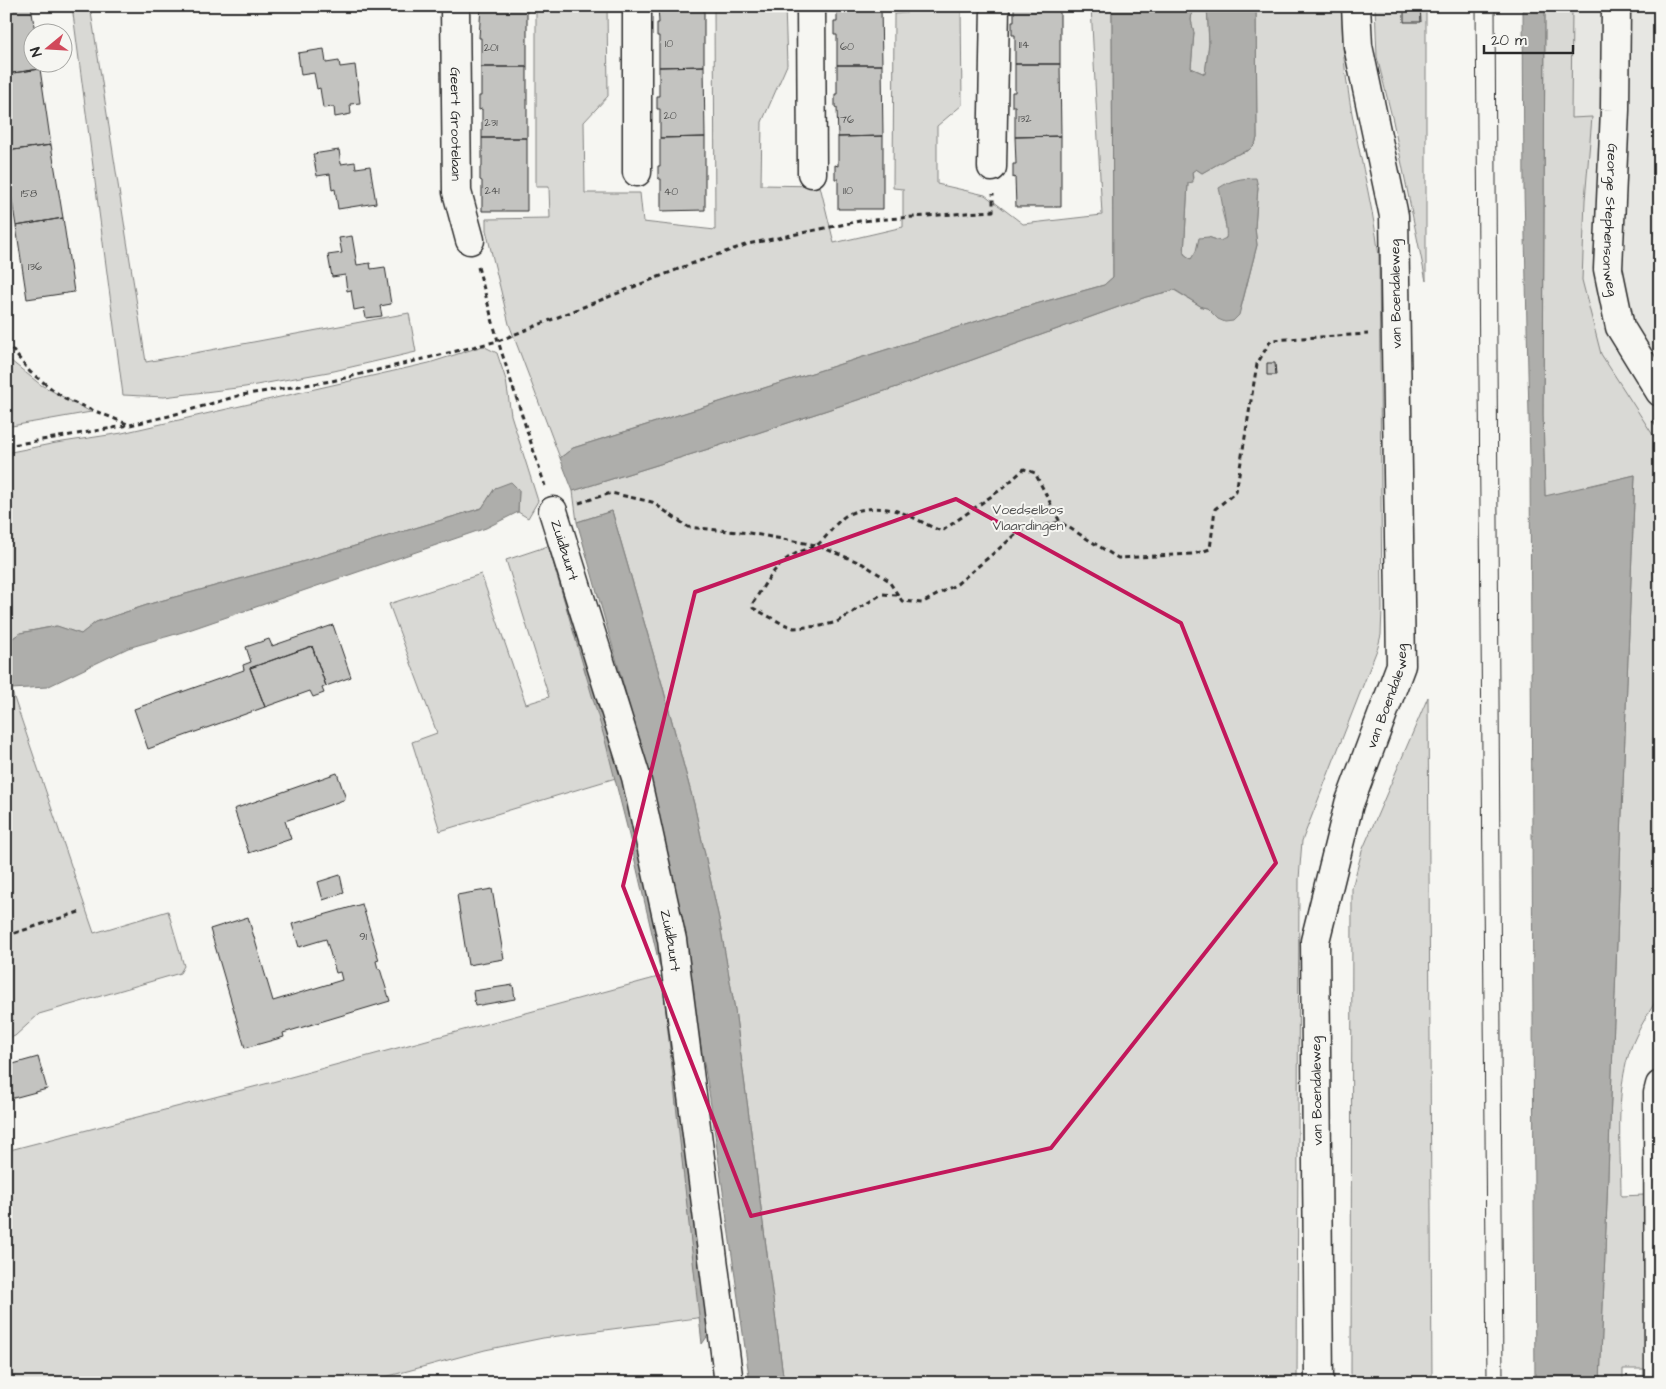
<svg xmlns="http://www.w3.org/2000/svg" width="1666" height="1389" font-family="'Architects Daughter',sans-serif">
	<rect width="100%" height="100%" fill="#f6f6f2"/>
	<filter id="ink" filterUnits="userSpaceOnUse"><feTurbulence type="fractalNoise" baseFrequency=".02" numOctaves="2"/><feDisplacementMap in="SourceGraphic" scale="10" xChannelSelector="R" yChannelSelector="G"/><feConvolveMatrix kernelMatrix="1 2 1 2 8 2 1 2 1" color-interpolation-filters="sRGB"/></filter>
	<g filter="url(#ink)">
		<path fill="#e7e7e3" d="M1543,6h117v485l-118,-190z"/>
		<path fill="#d9d9d5" stroke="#828280" d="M72,6h18l56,356 263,-49 7,39 -82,19 -89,16 -81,10 -41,-2z
			M536,6h71l1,90 -24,26 1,71h55l3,29 72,8 -1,-224h71l2,59 -25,57 -1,63 59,1 14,57 69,-16v-38l-10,-1 1,-174 13,-1v-7h54l1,99 -25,21v58l48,11 38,29 79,-9 -11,-209h21l1,271 -9,8 -104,29 -427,134 -13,10 -51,-134 -23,-94v-11l64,-1 -1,-31h-13z
			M1193,6h14l2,37 -4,31 -14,-6 3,-35 -3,-13z
			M1256,6h86c0,26 1,51 5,77 8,58 25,115 32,173l3,353 -1,26 -3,12 -76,194 -3,38 -2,504h-513l-49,-373 -16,-91 -25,-115 -32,-120 -50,-173 -35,11 -4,-31 145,-45 182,-60 246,-89 28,-7 28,17 5,1 11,11 23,-11 16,-63 -2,-17 3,-41 -35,13 -1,11 6,23 -4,7h-4l-12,-4 -17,22 -7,-5 4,-71 5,-5 -1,-6 4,-3 6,4 28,-16 19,-7 6,-6 2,-6z
			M1375,6h51v275l-33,-160 -16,-64z
			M1545,6h27l-1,112 21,-1 -7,83 -3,80 19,74 59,92v554l-3,-1c-7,12 -15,24 -21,37 -23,46 -15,110 -15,160l23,-1 1,174h-22v14h-23l35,-908 -90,22 -2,-83z
			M483,346l14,7 9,27 5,35 27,86 -10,17 -10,-6 1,-22 -24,-2 -13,20 -184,55 -145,40 -57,19 -15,12 -25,-8 -36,7 -14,10v-190l50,-10 66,-10 92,-21 215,-49z
			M6,357l35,28 50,27 -85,15z
			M551,545l68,232 -179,54 -28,-89 25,-9 -48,-129 92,-30 45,130 23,-7 -43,-137z
			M11,689l83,244 74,-22 16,55 -4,7 -141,41 -24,22 -9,3v-348z
			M1428,697l4,686h-81l1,-495 10,-37z
			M662,976l50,340 -169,22 -58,12 -122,33h-353l-4,-12v-220l259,-67z"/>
		<path fill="#aeaeab" stroke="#7a7a78" d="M1112,6h81l-2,14 3,13 -3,35 14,6 4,-31 -2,-37h49l1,132 -2,6 -6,6 -19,7 -28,16 -6,-4 -4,3 1,10 -5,1 -4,71 7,5 5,-8 3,-13 9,-1 12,4 6,-3c2,-6 -5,-42 -7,-50 12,-8 22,-10 37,-10l2,9 -3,41 2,17 -18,70 -6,6 -8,1 -7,-3 -11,-11 -5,-1 -27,-17 -29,7 -246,89 -182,60 -145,45 -13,-33 13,-10 427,-134 104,-29 9,-8z
			M1523,6h22l-2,408 2,82 90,-21 -35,908h-65l-5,-922 -6,-271z
			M511,482l8,8 -1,22 -32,16 -300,103 -58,17 -81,39 -36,2 -5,2v-48l14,-10 37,-7 24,8 15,-12 57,-19 145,-40 184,-55 13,-20z
			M612,511l50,173 32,120 25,115 16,91 49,373h-34l-41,-291 -16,-92 -42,-207 -26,-103 -48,-168z
			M552,535l67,222 45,193 47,381 -9,13 -40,-368 -34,-145 -23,-91 -59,-202z"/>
		<path fill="#c3c3c0" stroke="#2b2b2b" d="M6,6h25l4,26h-3v30h7l1,7 -34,5z
			M481,6h46v61h-46v-29h-2z
			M658,6h46v60l-45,1v-31h-2v-13h2z
			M837,6h44l1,59h-45v-30h-3v-13h3z
			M1014,6h46v58h-45v-29h-3v-14h2z
			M1404,6h16l1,16h-17z
			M324,49l2,14 13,-2 1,6 15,-2 5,38 -10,1 1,10 -16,3 -1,-10 -11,1 -3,-20 -3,1 -3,-16 -13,2 -3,-22z
			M1015,64h45l1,72 -46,1v-31h-3v-14h3z
			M837,65h45l1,71 -45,1 -1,-29 -2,-1v-13h2z
			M704,66l1,71 -45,1v-29h-3v-13h2v-29z
			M481,67h46v71h-45v-29l-3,1v-14h2z
			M40,69l11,76 -45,6v-77z
			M883,136v73h-45v-30h-3v-14l3,1v-29z
			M1061,136v71h-45l-1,-30 -2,1v-14h3l-1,-27z
			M705,137v73l-44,1v-32h-3v-13h2v-28z
			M482,138h45v73h-45v-30l-2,-1v-12l2,-1z
			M51,145l12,73 -47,8 -10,-64v-11z
			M339,150l2,14 14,-2 1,6 14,-2 6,37 -38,6 -3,-20 -3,1 -2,-16 -13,2 -4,-22z
			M63,218l11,74 -47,7 -11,-73z
			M352,236l5,29 13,-2 1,6 14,-2 6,37 -11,2 2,10 -16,2 -2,-10 -10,2 -3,-20 -4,1 -2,-16 -13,2 -4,-22 14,-2 -3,-15z
			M1267,363h8l1,12h-9z
			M333,625l18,52 -25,9 -14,-40 -62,22 15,39 -117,42 -14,-40 110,-39 -1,-5 8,-3 -5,-15 23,-8 3,7z
			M312,646l14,40 -4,2 2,5 -11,4 -3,-6 -45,16 -15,-39z
			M337,773l9,26 -61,22 6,18 -42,14 -15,-44z
			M340,875l4,18 -21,7 -5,-18z
			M492,889l12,70 -36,6 -11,-70z
			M362,904l17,56 -3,1 2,8h2l10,32 -107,32 1,4 -39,11 -35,-119 38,-12 25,84 69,-21 -2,-8 -4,1 -10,-34 -27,8 -7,-23z
			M513,985l2,14 -40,7 -2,-15z
			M38,1057l9,32 -41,11v-34z"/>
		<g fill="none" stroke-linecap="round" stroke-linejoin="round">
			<g stroke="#2b2b2b" stroke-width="31">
				<g id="minor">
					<path id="s1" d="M455,6l2,186 13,48"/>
					<path d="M637,6v166"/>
					<path d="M811,6l1,167"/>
					<path id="s2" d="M1616,6l-1,104 -7,159 12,58 40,65"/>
					<path d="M992,167l3,-161"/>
					<path id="s3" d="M553,511l83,266 36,163 57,443"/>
					<path id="s4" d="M1319,1383l-4,-442 34,-137 52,-139 -7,-449 -36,-170 -2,-40"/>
					<path d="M1659,1383l-1,-290 2,-8"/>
				</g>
			</g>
			<path stroke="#2b2b2b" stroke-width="3" stroke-dasharray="5 4" stroke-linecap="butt" d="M478,267l20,74 47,145
				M6,342l24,30 35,27 65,26
				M1653,420l7,11
				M6,446l124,-21 39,-9 72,-21 91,-14 166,-40 193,-77 57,-20 112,-23 133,-10v-17
				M579,503l32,-10 41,9 36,25 61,6 67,12 47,19 25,16 14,21 20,2 35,-19 63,-53 40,-9 58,36 76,-4 16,-5 5,-40 21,-17 21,-128 14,-24 97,-6
				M897,595l-15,-1 -45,28 -16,4 -27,2 -13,-5 -28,-15v-5c12,-19 22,-39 42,-49 7,-4 16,-5 22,-9 11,-8 18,-23 30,-30 18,-10 45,-8 63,1 11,5 20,11 32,15l61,-43 21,-19 11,4 25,49
				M6,711l1,-1
				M6,936l73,-24"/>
			<use href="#minor" stroke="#f6f6f2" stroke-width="28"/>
			<path stroke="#2b2b2b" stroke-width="1" d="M1476,6l11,1377
				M1495,6l8,1377"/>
		</g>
	</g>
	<path fill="none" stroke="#c2185b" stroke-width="4" stroke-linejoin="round" d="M956,499l225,124 95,240 -225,285 -300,68 -128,-330 72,-294z"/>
	<g text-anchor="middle" stroke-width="4" stroke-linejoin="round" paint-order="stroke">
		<g font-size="11" fill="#515150">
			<text x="669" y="47">10</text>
			<text x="1024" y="48">114</text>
			<text x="847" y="50">60</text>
			<text x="491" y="51">201</text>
			<text x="670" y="119">20</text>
			<text x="1025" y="122">132</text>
			<text x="847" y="123">76</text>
			<text x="491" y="126">231</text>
			<text x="492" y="194">241</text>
			<text x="848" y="194">110</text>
			<text x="671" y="195">40</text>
			<text x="29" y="197">158</text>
			<text x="35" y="270">136</text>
			<text x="363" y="940">91</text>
		</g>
		<g font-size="14" fill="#2b2b2b" stroke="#f6f6f2">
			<text dy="5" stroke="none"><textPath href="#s1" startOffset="118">Geert Grootelaan</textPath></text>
			<text dy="5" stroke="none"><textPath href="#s2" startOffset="214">George Stephensonweg</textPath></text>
			<text transform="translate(1395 294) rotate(-91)" y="5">van Boendaleweg</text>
			<text dy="5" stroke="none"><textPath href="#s3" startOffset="41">Zuidbuurt</textPath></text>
			<text dy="5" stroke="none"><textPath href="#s4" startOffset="698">van Boendaleweg</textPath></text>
			<text dy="5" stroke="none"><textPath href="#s3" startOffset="446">Zuidbuurt</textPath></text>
			<text transform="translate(1316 1091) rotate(-91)" y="5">van Boendaleweg</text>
		</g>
		<g font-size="14" fill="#565656" stroke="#f6f6f2">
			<text x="1028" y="514">Voedselbos<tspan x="1028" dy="16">Vlaardingen</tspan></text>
		</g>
	</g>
	<rect width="1666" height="1389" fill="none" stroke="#f6f6f2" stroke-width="25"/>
	<rect x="12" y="12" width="1641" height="1364" fill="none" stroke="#2b2b2b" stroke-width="2" filter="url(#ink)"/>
	<g transform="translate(48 48) rotate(252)"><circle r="24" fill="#f6f6f2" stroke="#a5a5a2"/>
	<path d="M0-4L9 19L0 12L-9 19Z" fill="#d1495b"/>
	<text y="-8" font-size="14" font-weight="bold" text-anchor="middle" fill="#2b2b2b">N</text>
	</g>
	<path d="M1484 45v8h89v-8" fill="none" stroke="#2b2b2b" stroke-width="2.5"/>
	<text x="1491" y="45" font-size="15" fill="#2b2b2b" stroke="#f6f6f2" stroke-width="4" paint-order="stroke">20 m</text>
</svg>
